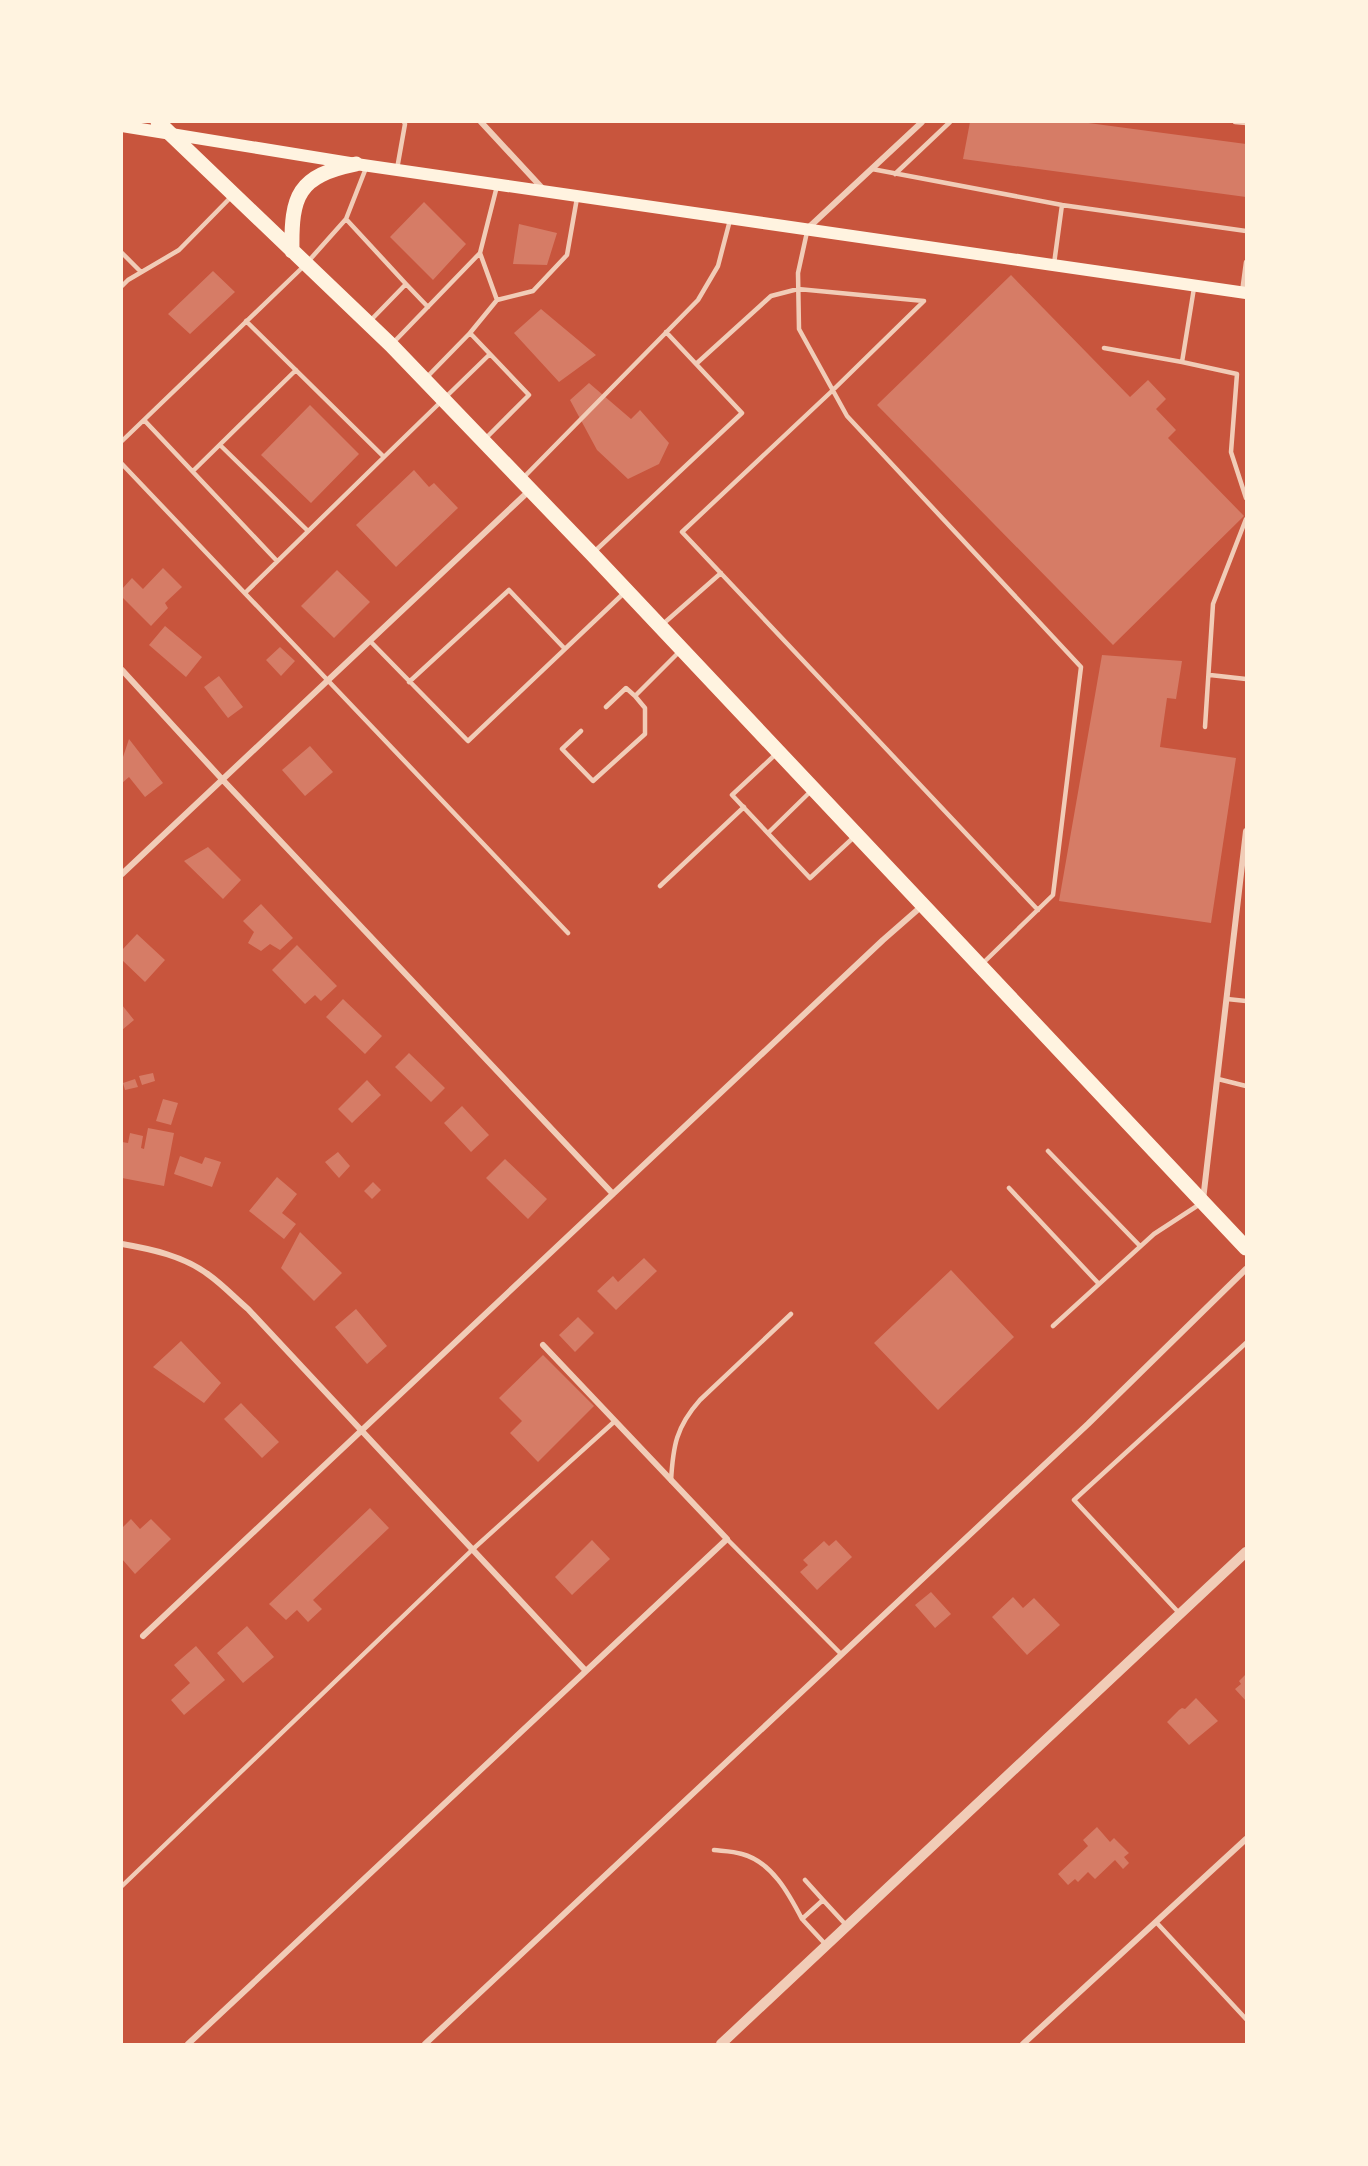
<svg xmlns="http://www.w3.org/2000/svg" width="1368" height="2166" font-family="'Varela Round',sans-serif">
	<rect width="100%" height="100%" fill="#c8553d"/>
	<path fill="#d67c66" d="M970,122h111l165,22v53l-283,-38z
		M424,202l42,42 -33,36 -43,-43z
		M519,224l38,9 -10,32 -34,-1z
		M213,271l22,21 -45,42 -22,-20z
		M1011,275l119,122 18,-17 18,19 -10,10 20,21 -8,8 76,78 -131,129 -236,-240z
		M541,309l55,46 -37,27 -45,-49z
		M589,383l42,36 9,-9 29,33 -10,21 -31,15 -31,-29 -27,-50z
		M310,405l49,49 -48,49 -50,-48z
		M414,470l15,17 5,-4 24,25 -62,59 -40,-42z
		M163,568l19,19 -17,16 3,5 -17,18 -29,-29v-8l10,-11 11,11z
		M337,570l33,32 -36,36 -33,-32z
		M165,626l37,31 -16,20 -37,-32z
		M280,647l15,14 -14,15 -15,-16z
		M1102,655l80,6 -6,38 -9,-1 -7,49 76,11 -25,165 -152,-22z
		M219,676l24,31 -15,11 -24,-31z
		M129,739l34,44 -18,14 -16,-20 -7,6v-23z
		M310,746l23,26 -28,24 -23,-26z
		M208,847l33,33 -18,19 -39,-38z
		M261,904l32,34 -13,12 -10,-6 -9,7 -13,-8 6,-11 -11,-11z
		M137,934l28,26 -20,22 -23,-22v-10z
		M297,945l40,41 -16,15 -6,-6 -10,9 -33,-34z
		M343,999l39,37 -17,18 -39,-37z
		M122,1005l12,15 -12,10z
		M409,1053l36,35 -14,14 -36,-35z
		M153,1073l2,8 -13,4 -3,-9z
		M135,1079l3,8 -13,3 -2,-7z
		M367,1080l14,15 -29,28 -14,-14z
		M163,1099l15,4 -7,22 -15,-4z
		M462,1106l27,29 -18,17 -27,-29z
		M148,1128l26,5 -10,53 -42,-8v-36l6,1 2,-10 13,3 -2,12 3,1z
		M338,1152l12,14 -11,12 -14,-16z
		M180,1156l22,8 3,-7 16,5 -9,25 -38,-13z
		M505,1159l42,40 -19,20 -42,-41z
		M277,1177l20,17 -15,19 14,11 -12,15 -35,-28z
		M373,1182l8,8 -9,9 -8,-8z
		M300,1232l42,41 -28,28 -33,-33z
		M644,1258l13,13 -41,39 -19,-19 16,-15 5,6z
		M951,1270l63,67 -76,73 -64,-67z
		M356,1309l31,37 -20,18 -32,-37z
		M578,1317l16,16 -19,19 -16,-17z
		M181,1341l40,42 -17,20 -51,-36z
		M543,1355l51,51 -56,56 -28,-29 12,-12 -23,-23z
		M241,1403l38,39 -17,16 -38,-39z
		M370,1508l19,20 -76,72 9,9 -14,13 -11,-12 -11,10 -17,-16z
		M131,1519l9,10 11,-10 20,20 -36,35 -13,-15v-31z
		M592,1540l18,19 -38,36 -17,-18z
		M836,1540l16,17 -35,33 -17,-18 8,-7 -5,-5 21,-19 5,5z
		M931,1592l20,22 -16,14 -20,-23z
		M1013,1597l10,11 11,-10 26,27 -33,30 -35,-38z
		M247,1626l27,31 -31,26 -26,-30z
		M196,1646l29,34 -41,35 -13,-15 19,-17 -16,-18z
		M1246,1674v27l-11,-12 6,-5 -2,-3z
		M1196,1698l22,23 -29,24 -22,-23 12,-12 3,-2 3,1z
		M1097,1827l13,15 4,-4 15,15 -5,4 5,6 -6,6 -8,-9 -20,19 -7,-7 -10,10 -3,-3 -7,6 -10,-11 30,-28 -5,-6z"/>
	<g fill="none" stroke-linecap="round" stroke-linejoin="round">
		<path stroke="#f1ccb7" stroke-width="4.5" d="M1235,122l11,1
			M366,168l-20,51 60,65 -36,37
			M397,169l8,-45 -1,-2
			M872,169l190,36
			M895,174l55,-52
			M807,232l-9,41 1,56 48,87 234,251 -28,228 -72,70
			M122,253l19,19
			M1054,264l8,-59 184,26
			M406,284l22,23
			M122,286l6,-6 51,-30 53,-54
			M1242,292l4,-30
			M497,300l36,-9 34,-36 10,-57
			M470,333l27,-33 -17,-47 17,-67
			M392,344l88,-91
			M1104,348l78,14 12,-74
			M1182,362l55,12 -6,78 15,46
			M696,364l75,-68 27,-7 126,12 -91,89 -151,142 356,378
			M427,377l43,-44 59,62 -44,44
			M144,420l133,141
			M122,441l183,-176 41,-46
			M220,445l88,86
			M384,457l106,-103
			M122,464l446,469
			M193,471l103,-101
			M523,478l175,-178 20,-34 12,-46
			M594,552l148,-139 -76,-81
			M245,593l139,-136 -138,-136
			M663,624l58,-51
			M370,641l98,100 157,-149
			M1210,675l36,4
			M409,682l100,-92 56,59
			M606,707l20,-19 9,8
			M1205,727l8,-123 33,-85
			M581,731l-19,18 31,32 52,-47v-26l-10,-12 46,-46
			M777,753l-45,42 78,83 44,-41
			M768,833l43,-42
			M660,886l84,-79
			M1227,999l19,2
			M1218,1079l28,7
			M1048,1151l92,95
			M1009,1188l90,96
			M1053,1326l101,-92 46,-30
			M671,1481c2,-35 5,-54 29,-81l91,-86
			M727,1539l114,115
			M1180,1614l-106,-114 172,-157
			M714,1850c9,1 19,1 28,4 30,8 47,40 60,65
			M805,1880l18,20
			M122,1886l350,-336 143,-129
			M1156,1922l90,97
			M827,1946l-25,-27 21,-19 23,25"/>
		<path stroke="#f1ccb7" stroke-width="6" d="M481,122l63,68
			M807,229l115,-107
			M122,670l98,107 393,417
			M122,874l408,-384
			M1203,1200l43,-369
			M122,1244c29,5 62,12 87,31 14,10 26,23 39,34l337,361
			M143,1636l740,-696 40,-35
			M188,2044l539,-505 -184,-194
			M425,2044l663,-620 158,-155
			M1023,2044l223,-205"/>
		<path stroke="#f1ccb7" stroke-width="10" d="M721,2044l525,-492"/>
		<path stroke="#fff3e0" stroke-width="12" d="M122,126l234,38 890,129"/>
		<path stroke="#fff3e0" stroke-width="15" d="M158,122l233,223 201,209 654,694
			M292,251c-1,-56 6,-75 64,-87"/>
	</g>
	<rect width="1368" height="2166" fill="none" stroke="#fff3e0" stroke-width="246"/>
</svg>
